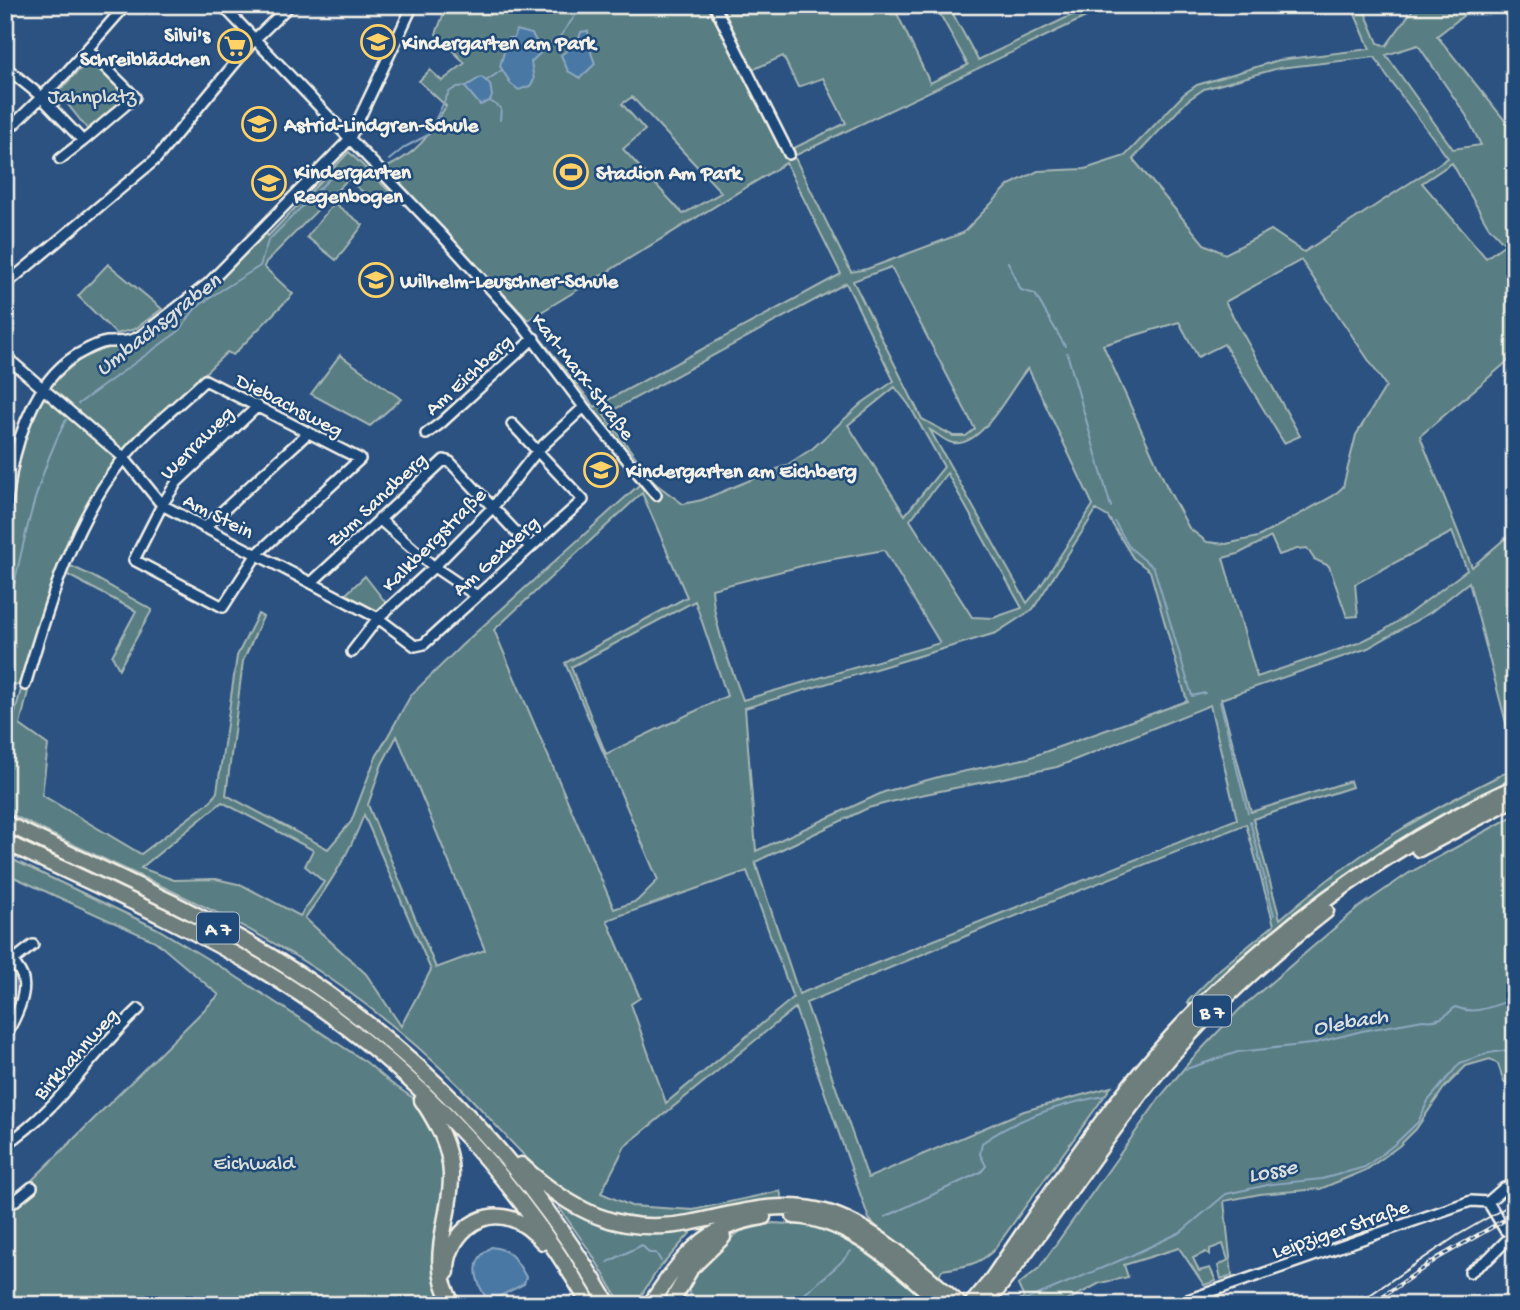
<svg xmlns="http://www.w3.org/2000/svg" width="1520" height="1310" font-family="'Gochi Hand',sans-serif">
	<rect width="100%" height="100%" fill="#2c5282"/>
	<filter id="ink" filterUnits="userSpaceOnUse"><feTurbulence type="fractalNoise" baseFrequency=".0143" numOctaves="2"/><feDisplacementMap in="SourceGraphic" scale="14" xChannelSelector="R" yChannelSelector="G"/><feConvolveMatrix kernelMatrix="1 2 1 2 8 2 1 2 1" color-interpolation-filters="sRGB"/></filter>
	<g filter="url(#ink)">
		<path fill="#597d82" stroke="#a6b7b5" stroke-width="2" fill-rule="evenodd" d="M447,5h446l37,78 38,-18 -33,-60h13l30,55 115,-55h18l-317,151 57,116 16,-3 96,-36 46,-48 29,-14 47,-2 40,-13 59,-62 13,-9 82,-25 91,-11 -19,-44h11l16,38 8,3 30,-41h61l-40,31 78,97v18l-8,8 8,11v72h-3l3,2v111l-95,81 52,131 43,-37v227l-46,-175 -38,30 -63,36 -147,51 30,113 99,-31 2,6 -99,32 27,100c74,-65 146,-108 235,-151v10c-47,25 -96,48 -140,78 -66,44 -122,98 -180,151l-8,-5 33,-33 54,-44 -28,-101 -273,109 -167,70 62,175 156,-67 87,-24 -117,163c-15,15 -31,17 -52,20l-4,7 -57,-46 -12,-12 -74,-211 -170,138 -24,47 30,13 62,4 87,-19 3,11c-56,9 -135,30 -188,7 -54,-25 -95,-82 -136,-123 -36,-36 -75,-69 -117,-99 -103,-74 -224,-117 -337,-176v-61l17,-64 -17,-4v-157l11,-43 3,-27 19,-51 9,-17 36,-30 25,-10 27,-3 9,-5 43,-35 77,-72 4,4 81,-84 42,41 -12,13 -31,-27 -82,83 -2,5 29,27 -60,61 -6,-3 -113,108 -44,81 -8,21 28,13 62,35 -33,59 -7,-13 24,-45 -70,-37 -33,96 -13,55 28,20 -6,50 99,59 70,-53 6,-9 20,-136 21,-42 5,3 -20,44 -17,134 102,54 23,-27 24,-63 36,-64 51,-50 177,-160 -102,-144 3,-3 55,69 246,-133 -55,-111 -258,157 -142,-152c34,-17 41,-30 60,-62l-27,-25 11,-11 12,11 23,-18 -29,-29zM1418,45l48,70 15,30 -28,4 -67,-94zM783,56l15,31 25,-9 23,45 -56,27 -38,-80zM1375,57l11,18 62,83 -144,94 -33,-22 -46,24 -21,-10 -71,-85 55,-59 16,-11 75,-21zM632,97l89,95v1l-38,21 -60,-65 22,-19 -23,-26zM1452,163l36,63 17,18 -19,14 -64,-75zM1301,260l85,126 -30,49 -13,52 -10,9 -75,41 -32,7 -19,-2 -18,-14 -22,-41 -64,-142 76,-23 19,35 26,-13 60,99 16,-7 -75,-134zM891,267l84,162 -9,7h-13l-31,-17 -69,-138zM846,283l48,98 -32,22 -49,45 -26,17 -85,35 -19,4 -27,-20 -52,-69zM1028,368l65,137 -55,85 -11,13 -97,-173c7,3 15,12 23,13 30,5 57,-55 75,-75zM895,387l14,18 35,62 -39,48 -57,-90zM947,473l75,135 -29,10 -21,-1 -62,-97zM642,493l45,104 -122,66 93,217 -21,21 -23,8 -120,-279zM1096,510l12,7 25,41 17,13 37,130 -159,57 -86,18 -58,16 -128,59 -11,-143 251,-75 37,-24zM1452,532l15,38 -61,46 -23,15 -25,12 -101,34 -34,-119 15,-4 33,-17 8,18 18,-6 10,-1 7,11 15,7 18,51 11,-1 -3,-32zM884,550l56,93 -197,57c-13,-36 -29,-73 -31,-111l105,-27zM695,601l32,95 -121,58 -35,-87zM1210,705l27,114 -438,175 -44,-132 113,-54 38,-10 151,-31zM397,736l88,214 -49,18 -68,-163 14,-41zM222,802l91,48 -8,16 19,16 -24,34 -58,-31 -26,-6 -42,1 -33,-12zM364,815l67,155 -30,56 -35,-52 -61,-56c25,-34 44,-64 59,-103zM747,871l46,127 -127,105 -35,-99 9,-6 -33,-78z
			M92,57l39,40 -42,34 -24,-30 -7,5 -6,-8z
			M334,203l29,22 -27,35 -29,-23z
			M108,264l54,45 -27,20 -19,5 -38,-38z
			M340,355l61,44 -31,27 -59,-32z
			M365,576l21,27 -9,8 -32,-16z
			M1515,815v267h-11l-6,-18 -8,-5 -24,7 -22,22 -28,41 -17,17 -33,24 -46,19 -60,5 -36,7 8,74 -11,4 -3,-13 10,-6 -5,-16 -13,5v6l-4,-3 -13,6 6,13 11,-3 6,13 -12,4 -25,-37 -55,17 4,12 -28,6 -41,22h-51l16,-7 -6,-13 21,-17 122,-172 30,-36 49,-51 118,-101 51,-35z
			M5,856l151,72 70,42 140,92 25,21 25,17 10,11 20,49 4,145h-445v-98l214,-212 -64,-54 -150,-68z
			M556,1203c47,27 84,31 137,27l-36,41 -22,34h-13l-31,-52z
			M773,1223l33,2 20,5 34,19 28,20 43,36h-255l22,-40 25,-21 18,-13z"/>
		<path fill="#4878a5" stroke="#8da8c0" stroke-width="2" d="M516,30l16,4 10,17 -11,11 3,18 -4,6 -11,4 -8,-6 -11,-18 8,-28h6z
			M588,31l1,15 6,18 -15,14 -12,-7 -7,-16 17,-13 3,-10z
			M481,77l9,7 2,12 -2,5 -10,4 -15,-18z
			M491,1247c20,2 25,13 35,30l-2,7 -34,17c-10,-9 -18,-29 -11,-42 2,-4 8,-9 12,-12z"/>
		<g fill="none" stroke-linecap="round" stroke-linejoin="round">
			<path stroke="#8da8c0" stroke-width="2" d="M585,5l4,2 13,-2
				M540,49l18,-10 25,-34
				M486,81l16,-11
				M490,101l11,7 -1,12
				M389,160l16,-13 23,-12 21,-43 8,-5 10,-1
				M1008,262l13,28 14,4 30,52
				M1067,353l44,154
				M78,404l101,-73 16,-22 17,-13 48,-30 8,-25 63,-64 13,-8 32,10
				M1115,522l14,25 25,21 38,128 13,-3
				M5,625c16,-68 28,-143 61,-205
				M1220,702l28,111
				M1250,821l24,94
				M1186,1069l52,-17 73,-8 51,-13 61,-11c15,2 22,-3 32,-13 22,9 38,-2 60,-8
				M885,1217l96,-45 5,-6 -6,-12 2,-11c36,-26 79,-39 122,-47
				M608,1262l34,-17 7,8h7l5,8
				M688,1289l8,16
				M523,1305l19,-10
				M794,1305c17,-20 41,-33 57,-54
				M1014,1305l114,-48 53,-25 45,-38 46,-10 50,-5 43,-12 30,-23 23,-22 10,-21 32,-38 29,-10 26,-4"/>
			<g stroke="#f4f1e8" stroke-width="14">
				<path id="minor" d="M222,5l216,226 79,87 67,89 72,88
					M714,5l75,149
					M5,67l32,26 46,48 52,-44 -48,-48
					M5,133l62,-61 59,-67
					M60,159l23,-18
					M5,285l151,-126 98,-119 36,-35
					M5,356l119,102 38,47 216,113 37,28 9,-2 159,-144 -71,-76
					M426,434l15,-11 93,-85
					M5,512c3,-12 4,-25 6,-38 8,-44 28,-100 71,-122 7,-4 17,-9 25,-10 12,-1 20,1 32,-5l70,-54 140,-143 64,-135
					M379,519l55,48 43,29
					M204,528l104,-95
					M312,582l132,-122 6,2 80,85
					M352,652l26,-34 56,-51 59,-60 45,-57 46,-43
					M25,685c23,-78 47,-162 98,-226 23,-29 55,-53 82,-79l155,79 -103,95 -34,53 -89,-47 28,-55 15,-23 81,-76
					M5,952c6,7 14,16 17,24 7,18 -9,46 -17,61
					M5,967l28,-22
					M5,1145c54,-35 87,-93 134,-136
					M1488,1202l17,28 9,6
					M5,1209l27,-22
					M1470,1272l18,-13 24,-24
					M1173,1305l298,-104 17,1 16,-14 11,-4"/>
			</g>
			<g stroke="#f4f1e8" stroke-width="19">
				<path id="highway" d="M5,823c89,43 180,82 265,133 142,86 255,206 339,349
					M5,842c86,41 175,79 257,128 137,81 248,198 328,335
					M1419,849l96,-51
					M422,1100c15,23 28,45 29,74 1,49 -26,82 2,131
					M521,1165c51,46 98,71 168,58 46,-9 89,-24 136,-11 49,14 97,60 135,93
					M794,1216c54,2 110,53 148,89
					M447,1272c-1,-33 30,-65 65,-53 12,4 23,14 31,23
					M650,1305c30,-46 55,-80 113,-88
					M670,1305l21,-37 32,-31
					M971,1305l19,-23c64,-93 129,-194 209,-274 92,-90 199,-167 316,-221
					M985,1305c61,-76 113,-160 175,-236 48,-60 106,-111 166,-158"/>
			</g>
			<use href="#minor" stroke="#1f4a7a" stroke-width="9"/>
			<use href="#highway" stroke="#6d7e7c" stroke-width="14"/>
			<path stroke="#f4f1e8" stroke-width="2" d="M1355,1305l103,-70 57,-33"/>
			<g stroke="#f4f1e8" stroke-width="4.5">
				<path id="rail" d="M1370,1305l68,-47 77,-44"/>
			</g>
			<use href="#rail" stroke="#1f4a7a" stroke-width="2" stroke-dasharray="5" stroke-linecap="butt"/>
		</g>
	</g>
	<defs>
		<g id="school-ring" transform="scale(1.75)"><circle r="9.5" fill="#1f4a7a" stroke="#ffd166" stroke-width="1.5"/><path d="M0-5L7-2L0 1L-7-2ZM-4 1L0 2.5L4 1V4Q0 6-4 4Z" fill="#ffd166"/></g>
		<g id="supermarket-ring" transform="scale(1.75)"><circle r="9.5" fill="#1f4a7a" stroke="#ffd166" stroke-width="1.5"/><path d="M-6-5.5h2.5l.6 2H6L4.5 2H-2.5L-4.4-4H-6ZM-1.5 3.2a1.3 1.3 0 1 0 .1 0ZM3 3.2a1.3 1.3 0 1 0 .1 0Z" fill="#ffd166"/></g>
		<g id="stadium-ring" transform="scale(1.75)"><circle r="9.5" fill="#1f4a7a" stroke="#ffd166" stroke-width="1.5"/><path d="M0-5a6.5 5 0 1 0 0 10a6.5 5 0 1 0 0-10ZM-3.5-1.8h7v3.6h-7Z" fill="#ffd166"/></g>
	</defs>
	<g fill-rule="evenodd">
		<use href="#school-ring" x="378" y="42"/>
		<use href="#supermarket-ring" x="235" y="46"/>
		<use href="#school-ring" x="259" y="124"/>
		<use href="#stadium-ring" x="571" y="172"/>
		<use href="#school-ring" x="269" y="183"/>
		<use href="#school-ring" x="376" y="280"/>
		<use href="#school-ring" x="601" y="470"/>
	</g>
	<g text-anchor="middle" stroke-width="5" stroke-linejoin="round" paint-order="stroke">
		<g fill="#1f4a7a" stroke="#b4bfc7" stroke-width="2">
			<rect x="197" y="912.5" width="42" height="31" rx="5"/>
			<rect x="1193" y="995.5" width="38" height="31" rx="5"/>
		</g>
		<g font-size="19" font-weight="bold" fill="#f4f1e8">
			<text x="218" y="935">A 7</text>
			<text x="1212" y="1018">B 7</text>
		</g>
		<g font-size="21" font-weight="bold" fill="#f4f1e8" stroke="#1f4a7a" text-anchor="start">
			<text x="210" y="41" text-anchor="end">Silvi's<tspan x="210" dy="24">Schreiblädchen</tspan></text>
			<text x="402" y="49">Kindergarten am Park</text>
			<text x="284" y="131">Astrid-Lindgren-Schule</text>
			<text x="294" y="178">Kindergarten<tspan x="294" dy="24">Regenbogen</tspan></text>
			<text x="596" y="179">Stadion Am Park</text>
			<text x="400" y="287">Wilhelm-Leuschner-Schule</text>
			<text x="626" y="477">Kindergarten am Eichberg</text>
		</g>
		<g font-size="21" fill="#dde0d9" stroke="#1f4a7a">
			<text x="92" y="102">Jahnplatz</text>
			<text x="254" y="1169">Eichwald</text>
		</g>
		<g font-size="21" fill="#f4f1e8" stroke="#1f4a7a">
			<text transform="translate(468 374) rotate(-42)" y="7">Am Eichberg</text>
			<text transform="translate(584 376) rotate(52)" y="7">Karl-Marx-Straße</text>
			<text transform="translate(290 404) rotate(27)" y="7">Diebachsweg</text>
			<text transform="translate(196 442) rotate(-45)" y="7">Werraweg</text>
			<text transform="translate(376 499) rotate(-43)" y="7">Zum Sandberg</text>
			<text transform="translate(219 515) rotate(27)" y="7">Am Stein</text>
			<text transform="translate(433 539) rotate(-45)" y="7">Kalkbergstraße</text>
			<text transform="translate(495 555) rotate(-42)" y="7">Am Gexberg</text>
			<text transform="translate(75 1053) rotate(-48)" y="7">Birkhahnweg</text>
			<text transform="translate(1340 1228) rotate(-19)" y="7">Leipziger Straße</text>
		</g>
		<g font-size="23" font-style="italic" fill="#dadfde" stroke="#1f4a7a">
			<text transform="translate(157 323) rotate(-38)" y="8">Umbachsgraben</text>
			<text transform="translate(1350 1020) rotate(-10)" y="8">Olebach</text>
			<text transform="translate(1272 1169) rotate(-11)" y="8">Losse</text>
		</g>
	</g>
	<rect width="1520" height="1310" fill="none" stroke="#1f4a7a" stroke-width="28"/>
	<rect x="14" y="14" width="1492" height="1282" fill="none" stroke="#f4f1e8" stroke-width="2.5" filter="url(#ink)"/>
</svg>
